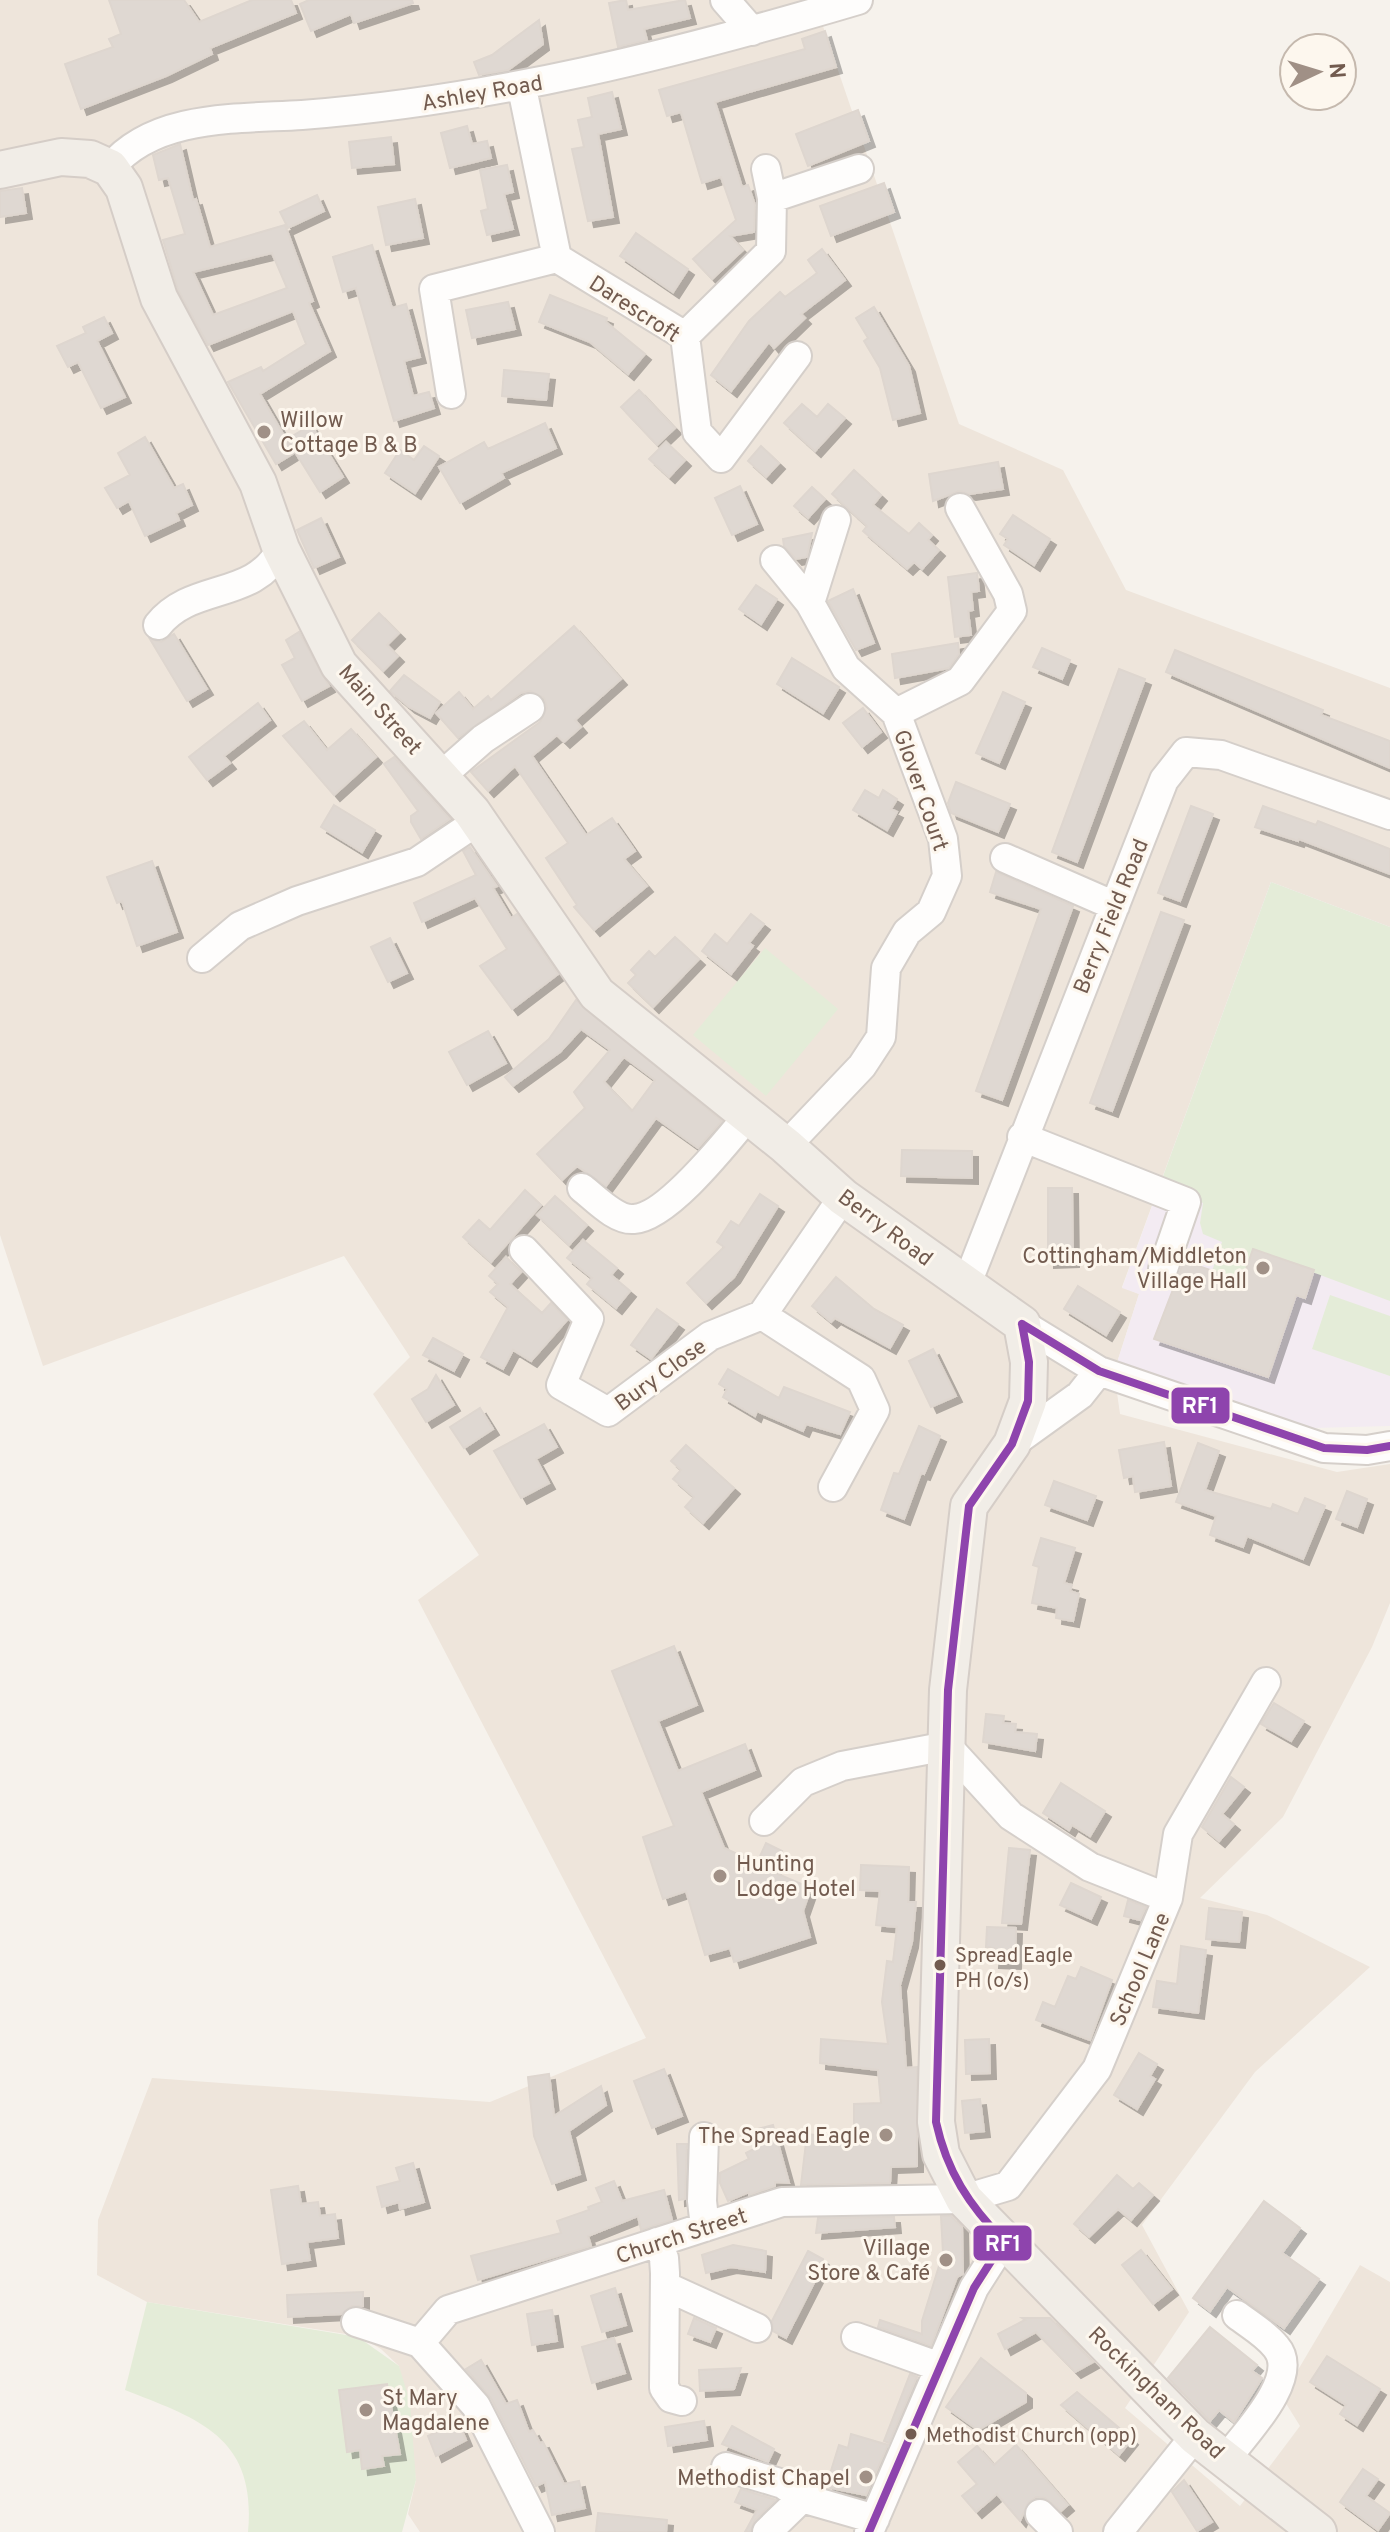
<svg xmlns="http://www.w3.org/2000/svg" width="1390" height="2532" font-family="Overpass,sans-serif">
	<defs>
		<filter id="shadow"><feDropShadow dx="6" dy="6" stdDeviation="0" flood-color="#0004"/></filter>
	</defs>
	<rect width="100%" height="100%" fill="#f6f2ec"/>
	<path fill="#eee5db" d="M0,0h814l145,424 104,46 63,120 264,98v239l-119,-45 -149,405 17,7 -25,78 6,42 217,58 53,-8v139l-18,44 -89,170 -83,81 67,17 103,52 -115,105 -113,153 47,87 -64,96 115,98 60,-80 -18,-29 78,-132 30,17v250h-970l-12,-18 8,-34 -17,-114 -18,-17 -23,-13 -211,-34 -50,-27 1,-55 54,-142 338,24 156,-64 -228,-438 61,-45 -106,-161 37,-37 -66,-101 -301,110 -43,-131z"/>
	<path fill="#f3ebf2" d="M1271,882l119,45v499l-78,2 -198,-56 25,-78 -17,-6z"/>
	<path fill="#e4ecd8" d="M1271,882l119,45v374l-137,-51 -11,31 -30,-10 10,-29 -19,-8 -3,-11 3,-20 -44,-16z
		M765,948l73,61 -72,87 -73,-61z
		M1330,1295l60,21v60l-78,-27z
		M147,2302l211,35 41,29 11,36 6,78 -14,52h-154c9,-95 -49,-113 -123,-142z"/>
	<path fill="#dfd8d2" stroke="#ded6cf" stroke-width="2" fill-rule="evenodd" filter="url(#shadow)" d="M109,0h75l15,22 53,-22h39l5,13 -86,35 2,6 -46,22 -85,33 -16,-45 48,-17 -4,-8 12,-5z
		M309,0h103l1,3 -59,20 -3,-9 -40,17 -11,-27z
		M626,0l2,10 57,-10 5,18 -46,11 3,11 -29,7 -9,-44z
		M539,20l4,24 -35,26 -29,5 -5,-13 18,-7z
		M825,31l11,36 -121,35 27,85 6,-2 7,20 -1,27 -24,4 13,14 -31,29 -19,-20 43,-39 -15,-43 -19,6 -21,-71 -14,4 -8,-26 146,-41 -3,-10z
		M612,92l9,37 -23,5 15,83 -25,4 -16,-72 12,-2 -6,-27 14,-3 -4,-19z
		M858,110l11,31 -61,25 -12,-32z
		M467,126l5,18 15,-3 4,17 -41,10 -9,-35z
		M391,137l3,27 -42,4 -3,-26z
		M180,144l13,56 3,-1 14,48 75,-22 28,76 -4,2 21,48 -70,43 34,59 -18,11 -48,-82 33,-15 2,4 43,-27 -13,-33 -85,34 -30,-55 -15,-50 22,-6 -17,-56 -9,2 -6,-25zM272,253l15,35 -74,27 -20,-43z
		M507,165l6,27 -9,2 9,35 -26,6 -6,-24 7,-2 -8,-39z
		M884,183l10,29 -63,24 -11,-30z
		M22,188l4,25 -26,4v-26z
		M317,195l7,16 -36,17 -8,-16z
		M415,199l8,39 -37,7 -8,-38z
		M636,233l52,36 -15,23 -53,-36z
		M372,245l20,63 14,-4 6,22 8,31 -16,4 9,35 16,-4 5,16 -40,13 -38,-133 -13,4 -10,-35z
		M822,249l23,31 -44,34 4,4 -31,30 -5,-6 -38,49 -20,-16 38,-54 31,-29 5,5 32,-24 -9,-13z
		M550,295l57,23 -1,4 39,32 -17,20 -38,-32 -51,-20z
		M508,302l7,27 -43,9 -6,-28z
		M874,307l35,59 11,47 -27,7 -13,-52 -16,-27 4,-3 -12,-20z
		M104,317l8,16 -15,8 28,56 -24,11 -23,-46 -10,5 -11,-21 29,-13 -3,-6z
		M504,370l45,4 -3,26 -44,-4z
		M639,390l36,38 -18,17 -36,-38z
		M802,404l15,13 11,-13 17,14 -30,33 -31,-28z
		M545,423l11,25 -55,25 3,5 -44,25 -21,-36 45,-25 4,7z
		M311,425l32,52 -23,15 -33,-53z
		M145,437l29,51 9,-4 9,21 -16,8 3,7 -34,16 -16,-35 -12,7 -12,-20 25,-13 -12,-22z
		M666,442l19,18 -16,17 -20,-18z
		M424,446l15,10 -24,37 -30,-20 15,-23 14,10z
		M761,446l18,17 -13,14 -18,-16z
		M998,462l5,27 -33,5 -11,-3 -26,10 -4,-27z
		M854,470l27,25 -8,10 36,29 10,-11 13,12 -4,5 11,10 -17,19 -8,-7 -7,7 -44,-38 4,-5 -35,-32z
		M740,486l17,38 -25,11 -17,-37z
		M812,487l13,12 -17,19 -14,-12z
		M1013,515l37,24 -16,26 -30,-20 4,-6 -8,-5z
		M321,518l18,39 -25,11 -17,-38z
		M812,533l-5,24 -11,2 -12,-13 -1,-7z
		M977,573l2,18 -8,1 2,18 -5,1 3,24 -16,2 -7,-60z
		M756,585l21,14 -16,25 -22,-15z
		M853,589l21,54 -18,7 -28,-49z
		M379,613l20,20 -12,12 11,11 -15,15 -31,-31z
		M574,626l47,53 -46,41 6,7 -17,15 -7,-7 -25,21 54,79 26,-17 23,33 -11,8 23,27 -53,44 -20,-23 3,-2 -31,-47 22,-15 -53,-77 -27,25 -17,-19 69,-50 7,-14 -3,-10 -14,-7 -9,2 -63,45 -22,-25 23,-21 14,17 15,-13 3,4z
		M299,632l30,54 -27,15 -20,-36 13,-7 -9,-18z
		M174,634l33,55 -20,12 -37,-62 11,3z
		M958,643l1,11 -10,14 -54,10 -3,-24z
		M1042,648l28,12 -8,19 -29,-12z
		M1175,650l148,60 -2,5 69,26v27l-224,-96z
		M792,658l47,29 -16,26 -46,-29z
		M1119,669l26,10 -68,183 -25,-10z
		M404,675l36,27 -10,16 -21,-11 -19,-16z
		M1003,692l22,10 -26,61 -23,-10z
		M258,703l12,17 -46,36 6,7 -23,17 -18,-23z
		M863,708l18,24 -19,15 -19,-24z
		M304,721l23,29 24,-21 25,28 -42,38 -51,-59z
		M394,757l56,62 -29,20 -10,-17v-6l7,-5 -34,-47z
		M956,782l54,22 -12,28 -47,-19 -3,-10z
		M865,790l14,8 4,-8 14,9 -6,10 6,3 -10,18 -34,-20z
		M334,805l41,25 -13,22 -41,-25z
		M1191,806l22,8 -33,87 -22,-8z
		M1263,806l53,19 2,-4 72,28v25l-91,-35 -1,2 -43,-14z
		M470,847l27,39 -4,2 18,30 6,-4 41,60 -46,35 -32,-43 27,-17 -32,-51 -53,24 -8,-19 62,-28 -13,-24z
		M152,861l25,71 -40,14 -15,-45 -5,2 -10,-26z
		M996,872l77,34 -71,194 -26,-9 65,-182 -51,-17z
		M1161,912l23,8 -72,191 -22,-8z
		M751,914l13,10 -15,19 4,3 -22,28 -29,-23 13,-17 12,10z
		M675,937l24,22 -46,48 -25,-24 8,-8 -5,-5 18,-19 6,6z
		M390,938l17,35 -19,9 -17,-35z
		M576,1000l146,121 -24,27 -42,-30 -50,68 -29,-20 -15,14 -25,-26 48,-46 -11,-16 36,-42 -29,-21 -21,23 -47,34 -8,-9 44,-38zM624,1057l31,23 -23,31 -28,-29z
		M488,1031l18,32 -39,22 -18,-33z
		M902,1150l70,1v27l-71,-2z
		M1048,1188h24l1,73 -25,1z
		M525,1190l16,15 -50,57 -28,-25 16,-17 11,10z
		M760,1194l18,12 -44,71 -28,26 -19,-20 37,-36 -7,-5 14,-21 8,5z
		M555,1196l32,29 -18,20 -32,-30z
		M583,1240l34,28 -6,7 19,16 -14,17 -29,-24 5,-6 -25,-20z
		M1253,1249l61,21 -9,28 -9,-3 -28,82 -114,-38 30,-78 58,20z
		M506,1257l15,15 -11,12 32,29 9,-10 16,17 -36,41 -18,-11 -10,19 -22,-12 27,-50 -18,-15 8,-8 -9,-8z
		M836,1277l38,32 29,16 -13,23 -55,-30 -4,4 -19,-16z
		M1078,1286l42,26 -14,23 -42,-26z
		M657,1309l21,15 -27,35 -20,-14z
		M433,1338l30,16 -9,17 -31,-16z
		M933,1349l23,47 -25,11 -22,-46z
		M728,1369l51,29 5,-11 66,25 -10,22 -34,-10 -3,7 -46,-20 -2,5 -32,-19 4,-8 -8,-5z
		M436,1375l18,30 -28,17 -14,-23 16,-10z
		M480,1408l13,21 -29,19 -14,-21z
		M544,1424l13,23 -21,12 13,24 -28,15 -27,-47z
		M919,1426l21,10 -16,38 -3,-1 -17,46 -23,-9 13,-37 5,1z
		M1164,1442l7,44 -36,6 -2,-16 -9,2 -5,-28z
		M1198,1443l21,8 -14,39 66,19 2,-5 25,10 7,-16 20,8 -22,53 -56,-23 -4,11 -33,-12 6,-19 -40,-14z
		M686,1445l48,43 -31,35 -18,-16 9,-10 -21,-18 8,-9 -10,-9z
		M1054,1481l42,15 -9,24 -42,-15z
		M1347,1491l20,8 -10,28 -21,-8z
		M1041,1538l34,10 -11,35 8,2 -2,6 9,3 -6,27 -17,-3 1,-10 -25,-5 7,-36 -6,-2z
		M674,1646l23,59 -39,16 20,50 67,-27 10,26 -54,22 23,56 33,15 9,-20 16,8 -9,21 38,16 -8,23 7,26 -76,25 -4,-14 -25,7 -19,-64 -23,8 -20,-62 31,-11 -62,-155z
		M1274,1703l30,18 -13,20 -30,-17z
		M986,1714l18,2 -1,7 13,1 -1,8 22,2 -2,17 -52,-9z
		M1231,1777l13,10 -22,27 12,10 -15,17 -17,-14z
		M1061,1783l44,28 -15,25 -18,-11 -3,5 -26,-17z
		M1009,1848l21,2 -9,74 -19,-1z
		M861,1865l48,2 -1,35h8l-4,40 -12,43 6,83 11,-1v99l-26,1 -1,16 -89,2 6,-51 47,5v-35l27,-1 -3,-33 -58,-7 1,-24 67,5 -6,-42 5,-41 6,1 4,-35 -21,-2 4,-34 -20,-1z
		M1071,1883l30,14 -10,22 -31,-14z
		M1128,1900l18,7 -6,13 -16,-4z
		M1209,1908l33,4 -3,30 -33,-3z
		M987,1927l29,1 -1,35 -22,-1 1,-14 -8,-1z
		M1181,1946l25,4 -8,63 -45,-6 4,-26 20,3z
		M1081,1967l31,13 -22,60 -54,-20 7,-18 12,5 13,-31 8,3z
		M989,2039l1,34 -24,1 -1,-34z
		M1139,2053l18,11 -7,12 5,3 -18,30 -23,-14z
		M664,2069l18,47 -30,12 -18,-47z
		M549,2074l5,42 47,-30 5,19 -37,26 11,43 -28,10 -18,-48 -6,-59z
		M980,2099l4,32 -19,2 -3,-32z
		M773,2125l16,58 -14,-1v4l-26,9v-3l-21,9 -8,-18v-10l29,-14 -3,-6 10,-5 -6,-17z
		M677,2144h10l-2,55 -6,1z
		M413,2163l11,39 -24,7 -1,-7 -17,5 -5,-20 23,-6 -4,-13z
		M1117,2175l16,14 6,-6 14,12 -22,25 -13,-11 -29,28 -15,-13z
		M614,2181l8,20 42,-11 8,30 -31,10 -3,-14 -50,20 3,10 -113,34 -7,-24 90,-23 -4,-12 32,-11 -1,-3 14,-5 -6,-14z
		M298,2186l3,18 17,-2 2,14 15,-2 3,24 -31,4 3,18 -28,4 -11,-74z
		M1264,2201l36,27 -18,25 37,26 -35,49 -57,-41 -17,24 -17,-13z
		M941,2216h10l11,11 1,47 -6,3 -26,69 -53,-19 2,-7 42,14v-13l21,-68z
		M894,2217l1,10 -79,6 2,-15z
		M733,2245l33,6 -1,21 -34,-5 -25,6 -4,-18z
		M1141,2250l31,39 -19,15 -31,-39z
		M808,2251l15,8v6l-37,73 -13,-7 -1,-10z
		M615,2288l11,37 -24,7 -11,-36z
		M363,2292v14h-11l-11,8 -53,3 -1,-22z
		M552,2310l5,31 -25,4 -5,-31z
		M694,2318l22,10 -6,14 -22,-8z
		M1022,2318h28l43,44 -18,10 -39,-40 -31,17 -7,-15 27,-14z
		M1210,2327l47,38 -5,6 10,7 -28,44 -15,-12 -9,11 -42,-43z
		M614,2338l11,35 -33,10 -10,-36z
		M1327,2356l53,33 -23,36 -17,-11 6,-9 -36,-23z
		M981,2358l45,35v9l-48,28 -32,-23z
		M481,2360l25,44 11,-4 12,32 4,-2 7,13 3,-1 21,42 15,-3 6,27 -33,7 -7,-33 -9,4 -45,-88 -25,-29z
		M741,2368l-7,21 -34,2 -1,-21z
		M910,2374l7,3 -28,66 -5,-2z
		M387,2384l13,70 -18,2 2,10 -22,3 -2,-19 -13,2 -8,-62z
		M1077,2392l55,47 -13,16 -58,-50z
		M458,2421l8,19 -30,16 -8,-20z
		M704,2421l3,19 -39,6 -3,-19z
		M732,2426l42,23 -6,13 -46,-18z
		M851,2434l37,11 -22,50 -40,-8 13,-42 9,3z
		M1016,2445l52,60 -7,6 -16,-13 -9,-1 -8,6 -8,18 -23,-27 -21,18 -14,-16 15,-12 -19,-22 19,-16 17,19z
		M1363,2469l15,10 -12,17 24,17 -12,17 -38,-28z
		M1184,2480l28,42 -15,9 -25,-39z
		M741,2489l35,11 -21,20 -5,12h-5l12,-22 -22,-8z
		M598,2513l69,7 -1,12h-70z"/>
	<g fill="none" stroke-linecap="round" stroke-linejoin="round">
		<g stroke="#d5cfca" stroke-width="32">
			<path id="minor" d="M725,0l27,31
				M522,88l35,170 128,78 12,96 24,26 76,-102
				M110,168c44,-54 129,-49 192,-53 191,-15 374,-61 556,-115
				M772,198l87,-29
				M685,336l86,-85 1,-53 -6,-29
				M451,394l-17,-105 123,-31
				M775,560l35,43 36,65 50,45 47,126 4,37 -16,36 -24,20 -21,36 -5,69 -19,29 -76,80
				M810,603l26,-83
				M158,625c34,-43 96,-24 123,-76
				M896,713l64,-32 52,-70 -4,-17 -48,-86
				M441,776l42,-37 47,-31
				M1005,858l110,48
				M202,958l38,-32 57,-25 120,-39 61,-41
				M1022,1137l164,65 -23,67
				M582,1188c13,10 34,33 52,31 34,-2 93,-78 114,-103
				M524,1250l65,69 -28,66 47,27 102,-76 52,-21 81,-118
				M966,1286l198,-506 22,-28 35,3 169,60
				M762,1315l99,64 14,31 -42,77
				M1022,1324l77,47 225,77 43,2 23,-4
				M1012,1444l68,-49 19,-24
				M1168,1898l10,-64 88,-152
				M704,2137l-2,64 3,26
				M657,2242l7,16 1,15 -1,115 7,10 11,3
				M665,2286l92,42
				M356,2322l64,21 56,63 64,126
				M856,2337l84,30
				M420,2343l28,-33 334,-108 182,-3 44,-13 89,-117 71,-171 -78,-31 -79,-51 -64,-70 -105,20 -39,16 -39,39
				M1226,2459c17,-23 76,-82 50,-112 -10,-13 -26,-22 -39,-32
				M726,2467l57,17 19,14 73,21
				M1040,2514l18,18
				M767,2532l35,-34
				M869,2532l105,-244 30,-47
				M1118,2532l77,-96"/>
		</g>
		<g stroke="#d5cdc7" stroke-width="40">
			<path id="major" d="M0,170l61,-13 29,2 20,9 14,20 35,110 99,185 23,66 58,116 133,147 125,182 189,152 57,51 179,127 7,38 -1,39 -16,43 -43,62 -21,184 -12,432 5,32 23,45 231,237 123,96"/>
		</g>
		<use href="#minor" stroke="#fefdfc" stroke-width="28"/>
		<use href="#major" stroke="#f1ede7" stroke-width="36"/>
		<g stroke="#fdf7ee" stroke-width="14">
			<path id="bus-1" d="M1022,1324l77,47 225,77 43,2 23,-4
				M869,2532l105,-244 30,-47c-35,-36 -57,-69 -68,-119l12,-432 21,-184 43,-62 16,-43 1,-39 -7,-38"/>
		</g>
		<use href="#bus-1" stroke="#8e44ad" stroke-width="8"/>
	</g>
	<g fill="#a09086" stroke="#fdf7ee" stroke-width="3">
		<circle cx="264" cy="432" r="8"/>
		<circle cx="1263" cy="1268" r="8"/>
		<circle cx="720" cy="1876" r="8"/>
		<circle cx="886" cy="2135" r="8"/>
		<circle cx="946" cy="2260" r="8"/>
		<circle cx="366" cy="2410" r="8"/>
		<circle cx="866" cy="2477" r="8"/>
	</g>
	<g fill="#725b4f" stroke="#fdf7ee" stroke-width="3">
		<circle cx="940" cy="1965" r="7"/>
		<circle cx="911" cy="2434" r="7"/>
	</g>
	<g text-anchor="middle" stroke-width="6" stroke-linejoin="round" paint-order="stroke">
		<g font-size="20" fill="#725b4f" stroke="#fdf7ee" text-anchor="start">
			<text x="955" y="1962">Spread Eagle<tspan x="955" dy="25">PH (o/s)</tspan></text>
			<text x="926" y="2442">Methodist Church (opp)</text>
		</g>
		<g font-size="22" fill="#725b4f" stroke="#fdf7ee">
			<text transform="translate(482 92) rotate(-10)" y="8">Ashley Road</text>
			<text transform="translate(635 308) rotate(33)" y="8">Darescroft</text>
			<text transform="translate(381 709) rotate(48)" y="8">Main Street</text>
			<text transform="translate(922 790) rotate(71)" y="8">Glover Court</text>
			<text transform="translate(1110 916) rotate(-68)" y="8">Berry Field Road</text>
			<text transform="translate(886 1227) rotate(37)" y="8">Berry Road</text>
			<text transform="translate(660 1374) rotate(-36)" y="8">Bury Close</text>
			<text transform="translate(1139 1969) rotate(-67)" y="8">School Lane</text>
			<text transform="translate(681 2235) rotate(-18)" y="8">Church Street</text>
			<text transform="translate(1157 2392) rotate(44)" y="8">Rockingham Road</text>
		</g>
		<g font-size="22" fill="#725b4f" stroke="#fdf7ee" text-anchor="end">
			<text x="280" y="427" text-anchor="start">Willow<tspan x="280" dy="25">Cottage B &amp; B</tspan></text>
			<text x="1247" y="1263">Cottingham/Middleton<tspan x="1247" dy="25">Village Hall</tspan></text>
			<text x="736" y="1871" text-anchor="start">Hunting<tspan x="736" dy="25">Lodge Hotel</tspan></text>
			<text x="870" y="2143">The Spread Eagle</text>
			<text x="930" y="2255">Village<tspan x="930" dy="25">Store &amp; Café</tspan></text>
			<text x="382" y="2405" text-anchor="start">St Mary<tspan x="382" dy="25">Magdalene</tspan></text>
			<text x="850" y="2485">Methodist Chapel</text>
		</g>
	</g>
	<g stroke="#fdf7ee" stroke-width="3">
		<rect x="1170" y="1386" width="61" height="39" rx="8" fill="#8e44ad"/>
		<rect x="972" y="2224" width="61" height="38" rx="8" fill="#8e44ad"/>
	</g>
	<g font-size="22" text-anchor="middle" font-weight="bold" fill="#fff">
		<text x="1200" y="1413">RF1</text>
		<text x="1003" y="2251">RF1</text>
	</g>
	<g transform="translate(1318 72) rotate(86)"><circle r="38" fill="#fdf7ee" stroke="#c5b9ae" stroke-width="2"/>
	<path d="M0-6L14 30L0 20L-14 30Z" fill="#a09086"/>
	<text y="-12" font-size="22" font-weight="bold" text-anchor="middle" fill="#725b4f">N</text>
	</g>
</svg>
